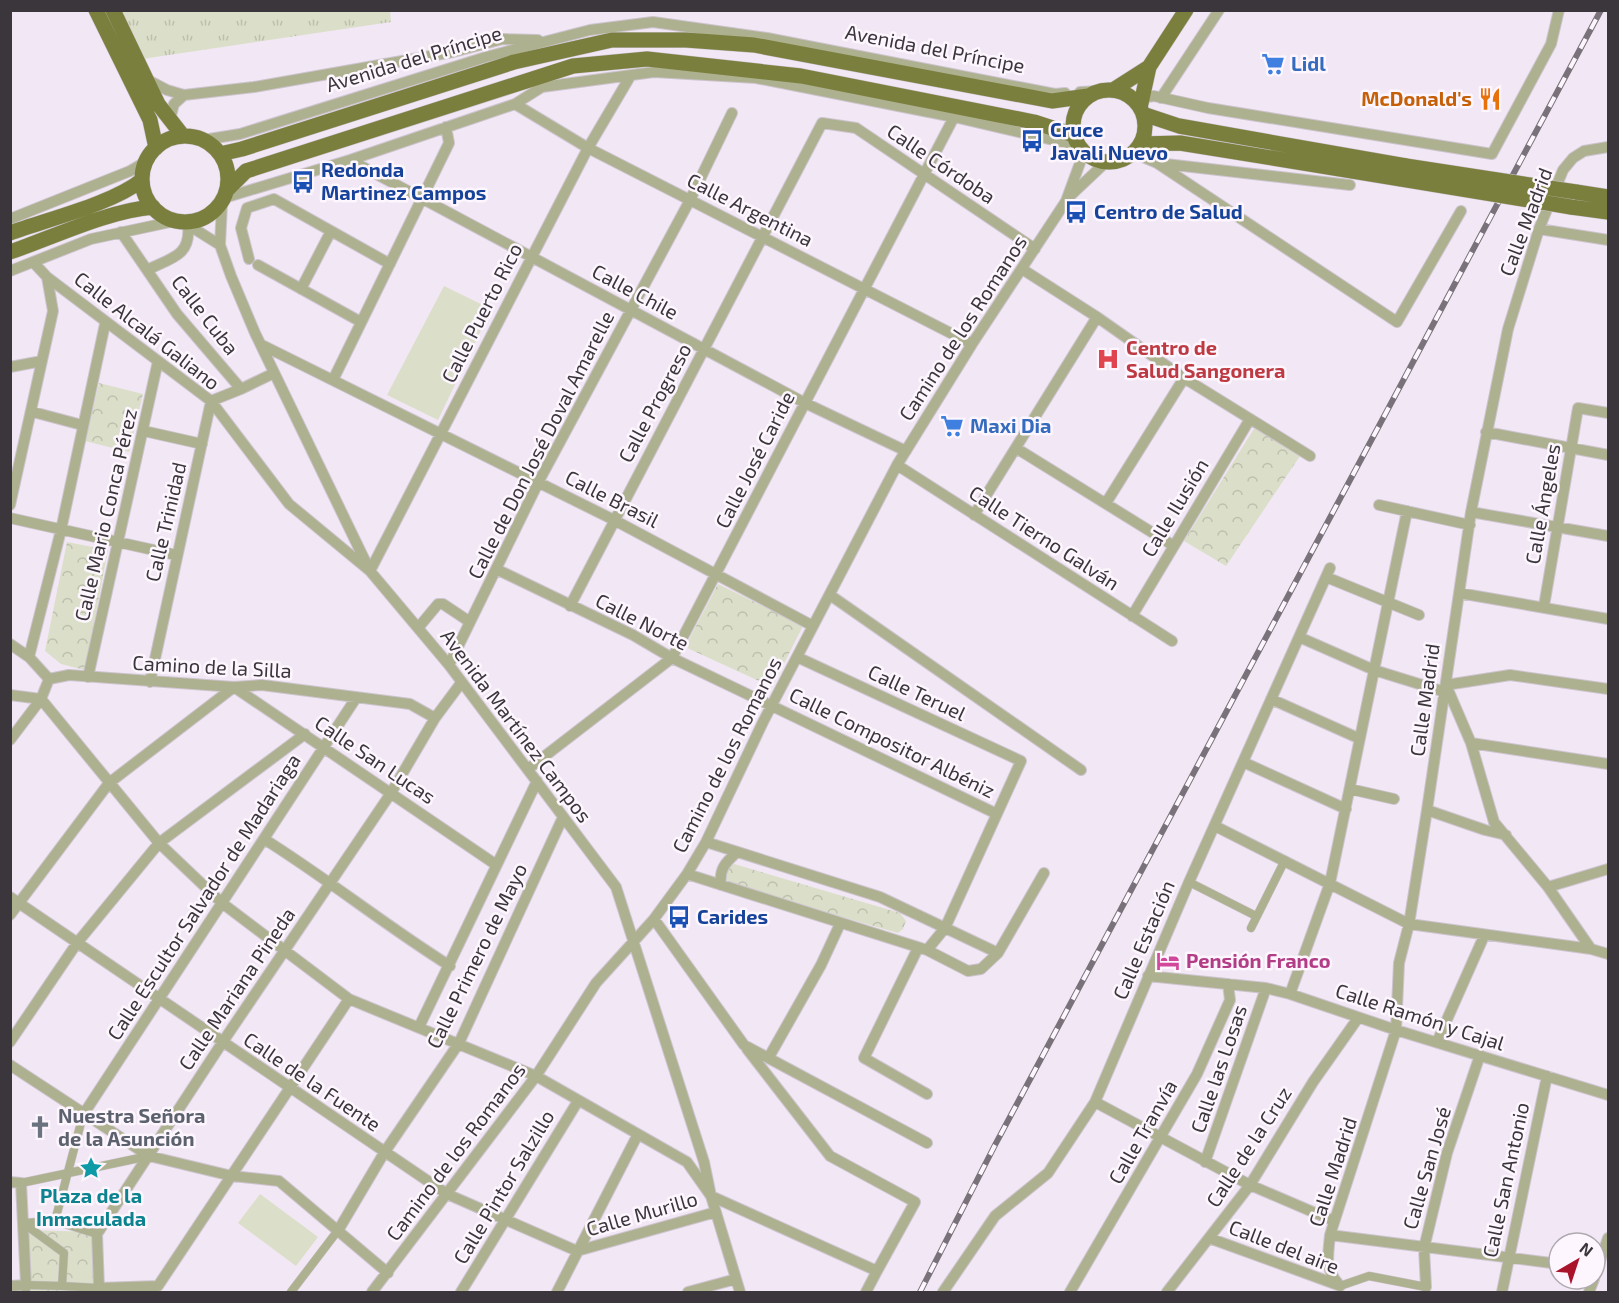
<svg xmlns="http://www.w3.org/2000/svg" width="1619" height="1303" font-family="'Exo 2',sans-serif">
	<defs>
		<pattern id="grass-tufts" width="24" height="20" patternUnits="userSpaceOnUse" patternTransform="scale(1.5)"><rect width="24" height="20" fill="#dbdfc9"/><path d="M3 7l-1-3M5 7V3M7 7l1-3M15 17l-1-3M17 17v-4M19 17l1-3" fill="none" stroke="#bdc0ae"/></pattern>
		<pattern id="park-crowns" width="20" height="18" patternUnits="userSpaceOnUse" patternTransform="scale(1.5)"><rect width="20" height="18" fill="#dbdfc9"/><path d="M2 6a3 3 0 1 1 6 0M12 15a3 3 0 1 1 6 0" fill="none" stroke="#bdc0ae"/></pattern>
	</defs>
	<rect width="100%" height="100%" fill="#f2e7f4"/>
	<path fill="url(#grass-tufts)" d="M390,10l1,12 -249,37 -25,-48z"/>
	<path fill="url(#park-crowns)" d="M99,383l44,11 -14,58 -44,-11z
		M1255,427l45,29 -74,110 -42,-25z
		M67,542l41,8 -23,120 -24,-6 -16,-13z
		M718,584l85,42 -31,61 -87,-40z
		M734,864l166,49 6,8 -3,8 -5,4 -167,-48 -7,-6 4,-11z
		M26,1230l69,2 3,60h-72z"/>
	<path fill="#dbdfc9" d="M444,286l47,23 -53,111 -51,-25z
		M260,1194l58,43 -22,29 -58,-43z"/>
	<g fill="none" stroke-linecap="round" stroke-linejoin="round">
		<g stroke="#cdc4cf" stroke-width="9">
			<path id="pedestrian" d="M1189,882l67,34
				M1251,928l34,-68
				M83,1115l-28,106 -32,2 41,30 -2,33 37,2v3
				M21,1183l128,-27
				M55,1221l42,13
				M1340,1286l29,-10 57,11 -1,5
				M26,1292v-7l36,1
				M291,1292l48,-63"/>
		</g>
		<g stroke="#cdc4cf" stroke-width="12">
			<path id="minor" d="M146,79l21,11 17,5 70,-8 199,-35 50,-13 35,1
				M1080,92l21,-1
				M1140,98l14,-2 54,12 284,46 59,-110 8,-34
				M1161,98l58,-88
				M515,104l73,44 384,196
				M170,119l4,-15 10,-9
				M203,140l37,-6 246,-77 104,-27 63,-8 114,16 288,56 10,-1
				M1133,153l24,10 193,22
				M350,160l455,243 101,48
				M1157,163l240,159 64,-111
				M1070,196l36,-34
				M224,198l126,-38 165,-56 27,-17 112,-15 102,6 198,39 125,29
				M222,204l-2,41 11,31 24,57 115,238 79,94 167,222 88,275 7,34 29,96
				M10,219l120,-48 17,-10
				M185,223l35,22
				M1539,229l69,11
				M121,232l56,82 64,75 33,-16
				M249,259l-8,-31 6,-20 27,-9 116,65
				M258,265l103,57
				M1022,269l75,48 87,61 126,78
				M147,270c24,-12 44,-14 41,-44
				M10,271l81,-32 84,-18
				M47,277l164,124 78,103 81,67 218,-423 43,-73
				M301,289l30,-58
				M262,345l352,175 199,106
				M10,367l32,-6
				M333,380l116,-237 -3,-16
				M33,412l49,13
				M144,431l58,13
				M1486,432l122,23
				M1016,448l158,98
				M897,465l275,176
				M1106,503l78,-125
				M10,505l43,-194 -6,-34 -13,-14
				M1379,505l91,20
				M1471,512l137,24
				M974,515l123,-198
				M10,518l166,37
				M496,569l137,66 39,23 325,156
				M1326,577l93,38
				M1459,593l149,26
				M830,595l251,175
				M570,606l252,-483 34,5 179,121
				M1544,606l34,-198 30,5
				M1132,616l118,-197
				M418,628l20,-24h5l27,18
				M1299,637l75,33 71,22
				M10,644l19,13 20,22 -8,20 118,144 63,60 127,96 187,77 151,86 24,34 166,75 -11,21
				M29,657l32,-127 44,-206
				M449,665l90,-184 151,-281 42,-87
				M88,677l70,-316
				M49,679l20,-4 165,12 28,-2 148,19 25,14 26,-35
				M150,682l61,-281 30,-12
				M1608,689l-98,-14 -64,10 25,58 23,79 54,65 43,62 17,5
				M10,695l31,4 -31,41
				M1271,699l87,39
				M1471,743l137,21
				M1243,762l103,47
				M528,769l144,-111 282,-541
				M1350,789l44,10
				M1427,810l58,20 21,5
				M1215,826l194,98 182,25
				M264,839c64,40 122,87 186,127
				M706,842l174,55 118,56 -17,16 -13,2 -41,-21
				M687,874l240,76 18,-22 76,-167 -224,-104
				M721,885c-2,-16 4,-22 16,-33
				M1548,887l60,-18
				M10,897l437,297 130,57 139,-39
				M10,915l99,-132 125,-96 261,177
				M654,919l90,126 183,98
				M918,948l-54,110 63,36
				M998,953l46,-80
				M1148,976l118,12 24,6 106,36 212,65
				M1290,994l40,-111 77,-372
				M349,999l-191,287 -59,2 -2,-54 125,-191 169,-250 44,-75
				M419,1027l118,-246
				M10,1042l67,-99 82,-100 146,-109
				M1437,1042l47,-106
				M747,1049l83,107 85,46 -38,69
				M769,1057l52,-92 19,-41
				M10,1065l139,91 83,20 47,5 109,92
				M1095,1102l155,83 84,36
				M83,1115l273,-417
				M1205,1162l61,-174
				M10,1182l11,1 5,102 -16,1
				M339,1229l45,-76 75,-110 104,-226
				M1330,1235l229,29
				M1209,1238l129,47
				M1595,1276l13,-38
				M1340,1286c-16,-18 -12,-28 -10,-51l66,-205 3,-67 10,-39 18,-114 44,-298 37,-183 31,-100 24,-59 10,-12 11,-7 24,-4
				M1426,1287l-2,-39 23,-95 33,-98
				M372,1292l164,-216 60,-93 58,-64 33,-45 19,-32 57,-120 134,-257 75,-121 94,-143 18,-49
				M461,1292l117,-191
				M557,1292l80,-156
				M688,1292l48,-13
				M943,1292l52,-76 53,-43 47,-71 94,-220 141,-314
				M1070,1292l127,-218 33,-74 -2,-16
				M1167,1292l83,-107 63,-103 45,-64
				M1502,1292l45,-216
				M1589,1292l5,-13"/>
		</g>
		<g stroke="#cdc4cf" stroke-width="16">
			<path id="primary" d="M96,10l54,110 6,28
				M113,10l45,94 25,32
				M1113,90l36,-23
				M1073 126a36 36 0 1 1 72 0a36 36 0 1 1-72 0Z
				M1140,108l9,-41 37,-57
				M1143,114l36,12 227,40
				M142 179a43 43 0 1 1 86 0a43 43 0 1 1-86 0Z
				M1140,144l40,-1 221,36
				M220,154l22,-5 272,-87 98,-22h74l68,5 298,56 36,-5
				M227,190l19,-19 327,-105 74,-7 154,17 233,46 40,13
				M1576,192l32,5
				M1571,207l37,5
				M10,233c38,-14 102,-29 132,-53
				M10,252c44,-15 97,-41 143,-45"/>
		</g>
		<use href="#pedestrian" stroke="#adb18f" stroke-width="8"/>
		<use href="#minor" stroke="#adb18f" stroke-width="10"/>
		<use href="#primary" stroke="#7a7f3d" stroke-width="15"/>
		<g stroke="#79727a" stroke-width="6">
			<path id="rail" d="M920,1292l75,-147 606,-1135"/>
		</g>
		<use href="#rail" stroke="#fdf6fe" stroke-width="4" stroke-dasharray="11" stroke-linecap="butt"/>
		<g stroke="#cdc4cf" stroke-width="16" stroke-linecap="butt">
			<path id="primary-bridge" d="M1406,166l170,26
				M1401,179l170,28"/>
		</g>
		<use href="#primary-bridge" stroke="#7a7f3d" stroke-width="15"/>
	</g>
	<defs>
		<g id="supermarket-bare" transform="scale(1.8)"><path d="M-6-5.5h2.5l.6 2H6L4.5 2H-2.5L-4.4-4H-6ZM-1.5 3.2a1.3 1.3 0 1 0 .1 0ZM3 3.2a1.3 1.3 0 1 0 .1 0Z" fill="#3f7fe0" stroke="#fdf6fe" stroke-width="2.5" paint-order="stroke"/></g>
		<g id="restaurant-bare" transform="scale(1.8)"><path d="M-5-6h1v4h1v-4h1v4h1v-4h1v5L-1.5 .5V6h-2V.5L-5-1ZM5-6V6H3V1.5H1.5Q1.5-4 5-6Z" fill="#e8710a" stroke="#fdf6fe" stroke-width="2.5" paint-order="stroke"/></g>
		<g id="bus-bare" transform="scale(1.8)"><path d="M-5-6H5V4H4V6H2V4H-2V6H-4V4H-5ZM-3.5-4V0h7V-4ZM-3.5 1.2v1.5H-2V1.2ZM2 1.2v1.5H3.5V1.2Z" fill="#1a4fb4" stroke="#fdf6fe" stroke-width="2.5" paint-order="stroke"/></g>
		<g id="hospital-bare" transform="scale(1.8)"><path d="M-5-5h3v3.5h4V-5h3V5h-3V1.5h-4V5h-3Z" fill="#e0444e" stroke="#fdf6fe" stroke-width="2.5" paint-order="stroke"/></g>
		<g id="hotel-bare" transform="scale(1.8)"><path d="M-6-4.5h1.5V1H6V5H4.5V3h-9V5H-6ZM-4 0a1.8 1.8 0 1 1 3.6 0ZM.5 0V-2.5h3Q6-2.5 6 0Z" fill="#d1479c" stroke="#fdf6fe" stroke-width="2.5" paint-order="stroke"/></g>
		<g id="church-bare" transform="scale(1.8)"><path d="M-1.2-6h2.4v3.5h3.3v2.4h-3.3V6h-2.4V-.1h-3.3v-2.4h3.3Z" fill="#6b7280" stroke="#fdf6fe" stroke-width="2.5" paint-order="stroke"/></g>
		<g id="sight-bare" transform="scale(1.8)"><path d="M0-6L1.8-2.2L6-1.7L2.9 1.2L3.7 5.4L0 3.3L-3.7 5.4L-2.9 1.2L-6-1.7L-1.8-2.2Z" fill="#0f9aa8" stroke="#fdf6fe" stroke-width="2.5" paint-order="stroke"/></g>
	</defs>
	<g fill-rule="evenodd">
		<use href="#supermarket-bare" x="1273" y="64"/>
		<use href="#restaurant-bare" x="1490" y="99"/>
		<use href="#bus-bare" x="1032" y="141"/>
		<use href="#bus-bare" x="303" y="182"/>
		<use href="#bus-bare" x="1076" y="212"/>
		<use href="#hospital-bare" x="1108" y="359"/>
		<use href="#supermarket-bare" x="952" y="426"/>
		<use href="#bus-bare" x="679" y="917"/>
		<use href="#hotel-bare" x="1168" y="961"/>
		<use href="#church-bare" x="40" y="1127"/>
		<use href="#sight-bare" x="91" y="1168"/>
	</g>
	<g text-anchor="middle" stroke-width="5" stroke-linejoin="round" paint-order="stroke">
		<g font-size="20" fill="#3a363b" stroke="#fdf6fe">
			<text transform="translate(935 49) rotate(11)" y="7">Avenida del Príncipe</text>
			<text transform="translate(414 59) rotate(-17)" y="7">Avenida del Príncipe</text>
			<text transform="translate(941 164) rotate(34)" y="7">Calle Córdoba</text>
			<text transform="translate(750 210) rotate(27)" y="7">Calle Argentina</text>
			<text transform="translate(1526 222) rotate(-69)" y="7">Calle Madrid</text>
			<text transform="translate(635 292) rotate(28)" y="7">Calle Chile</text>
			<text transform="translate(482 313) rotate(-63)" y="7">Calle Puerto Rico</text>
			<text transform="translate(205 315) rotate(52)" y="7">Calle Cuba</text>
			<text transform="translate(963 328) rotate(-57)" y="7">Camino de los Romanos</text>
			<text transform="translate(147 331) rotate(38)" y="7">Calle Alcalá Galiano</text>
			<text transform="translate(655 403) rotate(-62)" y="7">Calle Progreso</text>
			<text transform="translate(541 445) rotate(-63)" y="7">Calle de Don José Doval Amarelle</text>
			<text transform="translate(755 460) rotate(-63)" y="7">Calle José Caride</text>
			<text transform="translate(612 499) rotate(27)" y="7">Calle Brasil</text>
			<text transform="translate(1543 504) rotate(-80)" y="7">Calle Ángeles</text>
			<text transform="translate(1175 508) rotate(-59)" y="7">Calle Ilusión</text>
			<text transform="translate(106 515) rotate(-77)" y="7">Calle Mario Conca Pérez</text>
			<text transform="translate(166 522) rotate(-77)" y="7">Calle Trinidad</text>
			<text transform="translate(1044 538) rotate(33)" y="7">Calle Tierno Galván</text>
			<text transform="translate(642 622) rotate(27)" y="7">Calle Norte</text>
			<text transform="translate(212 667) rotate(3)" y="7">Camino de la Silla</text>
			<text transform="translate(917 693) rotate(25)" y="7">Calle Teruel</text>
			<text transform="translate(1425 700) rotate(-82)" y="7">Calle Madrid</text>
			<text transform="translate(516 726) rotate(53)" y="7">Avenida Martínez Campos</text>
			<text transform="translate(892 743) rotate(26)" y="7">Calle Compositor Albéniz</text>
			<text transform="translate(727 755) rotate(-63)" y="7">Camino de los Romanos</text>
			<text transform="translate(375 760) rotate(34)" y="7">Calle San Lucas</text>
			<text transform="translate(204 897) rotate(-57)" y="7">Calle Escultor Salvador de Madariaga</text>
			<text transform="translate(1144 940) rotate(-67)" y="7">Calle Estación</text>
			<text transform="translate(477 956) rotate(-64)" y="7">Calle Primero de Mayo</text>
			<text transform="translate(237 989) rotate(-56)" y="7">Calle Mariana Pineda</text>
			<text transform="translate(1420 1017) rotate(18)" y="7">Calle Ramón y Cajal</text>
			<text transform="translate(1219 1069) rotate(-71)" y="7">Calle las Losas</text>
			<text transform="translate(312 1082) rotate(34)" y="7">Calle de la Fuente</text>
			<text transform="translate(1143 1132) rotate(-60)" y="7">Calle Tranvía</text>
			<text transform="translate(1249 1147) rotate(-57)" y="7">Calle de la Cruz</text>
			<text transform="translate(456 1152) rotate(-53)" y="7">Camino de los Romanos</text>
			<text transform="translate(1427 1168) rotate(-74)" y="7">Calle San José</text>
			<text transform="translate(1333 1172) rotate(-72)" y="7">Calle Madrid</text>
			<text transform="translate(1506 1180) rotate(-78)" y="7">Calle San Antonio</text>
			<text transform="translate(504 1187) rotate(-59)" y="7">Calle Pintor Salzillo</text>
			<text transform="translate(642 1214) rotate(-16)" y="7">Calle Murillo</text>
			<text transform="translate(1284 1247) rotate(21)" y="7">Calle del aire</text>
		</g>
		<g font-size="20" font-weight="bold" fill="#366cbe" stroke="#fdf6fe" text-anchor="start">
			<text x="1291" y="71">Lidl</text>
			<text x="970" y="433">Maxi Dia</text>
		</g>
		<g font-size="20" font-weight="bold" fill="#c56008" stroke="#fdf6fe" text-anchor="end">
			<text x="1472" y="106">McDonald's</text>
		</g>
		<g font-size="20" font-weight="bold" fill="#164399" stroke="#fdf6fe" text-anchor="start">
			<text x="1050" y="137">Cruce<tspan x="1050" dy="23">Javali Nuevo</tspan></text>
			<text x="321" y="177">Redonda<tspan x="321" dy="23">Martinez Campos</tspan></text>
			<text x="1094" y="219">Centro de Salud</text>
			<text x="697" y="924">Carides</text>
		</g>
		<g font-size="20" font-weight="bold" fill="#be3a42" stroke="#fdf6fe" text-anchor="start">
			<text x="1126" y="355">Centro de<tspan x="1126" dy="23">Salud Sangonera</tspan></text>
		</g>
		<g font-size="20" font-weight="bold" fill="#b23c85" stroke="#fdf6fe" text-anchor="start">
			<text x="1186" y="968">Pensión Franco</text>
		</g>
		<g font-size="20" font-weight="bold" fill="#5b616d" stroke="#fdf6fe" text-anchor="start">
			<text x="58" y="1123">Nuestra Señora<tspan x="58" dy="23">de la Asunción</tspan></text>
		</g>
		<g font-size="20" font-weight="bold" fill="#0d838f" stroke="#fdf6fe">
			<text x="91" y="1203">Plaza de la<tspan x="91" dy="23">Inmaculada</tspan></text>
		</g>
	</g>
	<rect width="1619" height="1303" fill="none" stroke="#3a363b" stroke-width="24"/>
	<g transform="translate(1577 1261) rotate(39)"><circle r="28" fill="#fdf6fe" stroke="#afa9b0" stroke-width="1.5"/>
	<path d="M0-4.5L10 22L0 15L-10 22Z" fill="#aa142b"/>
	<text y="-9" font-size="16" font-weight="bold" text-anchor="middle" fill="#3a363b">N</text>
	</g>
</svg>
